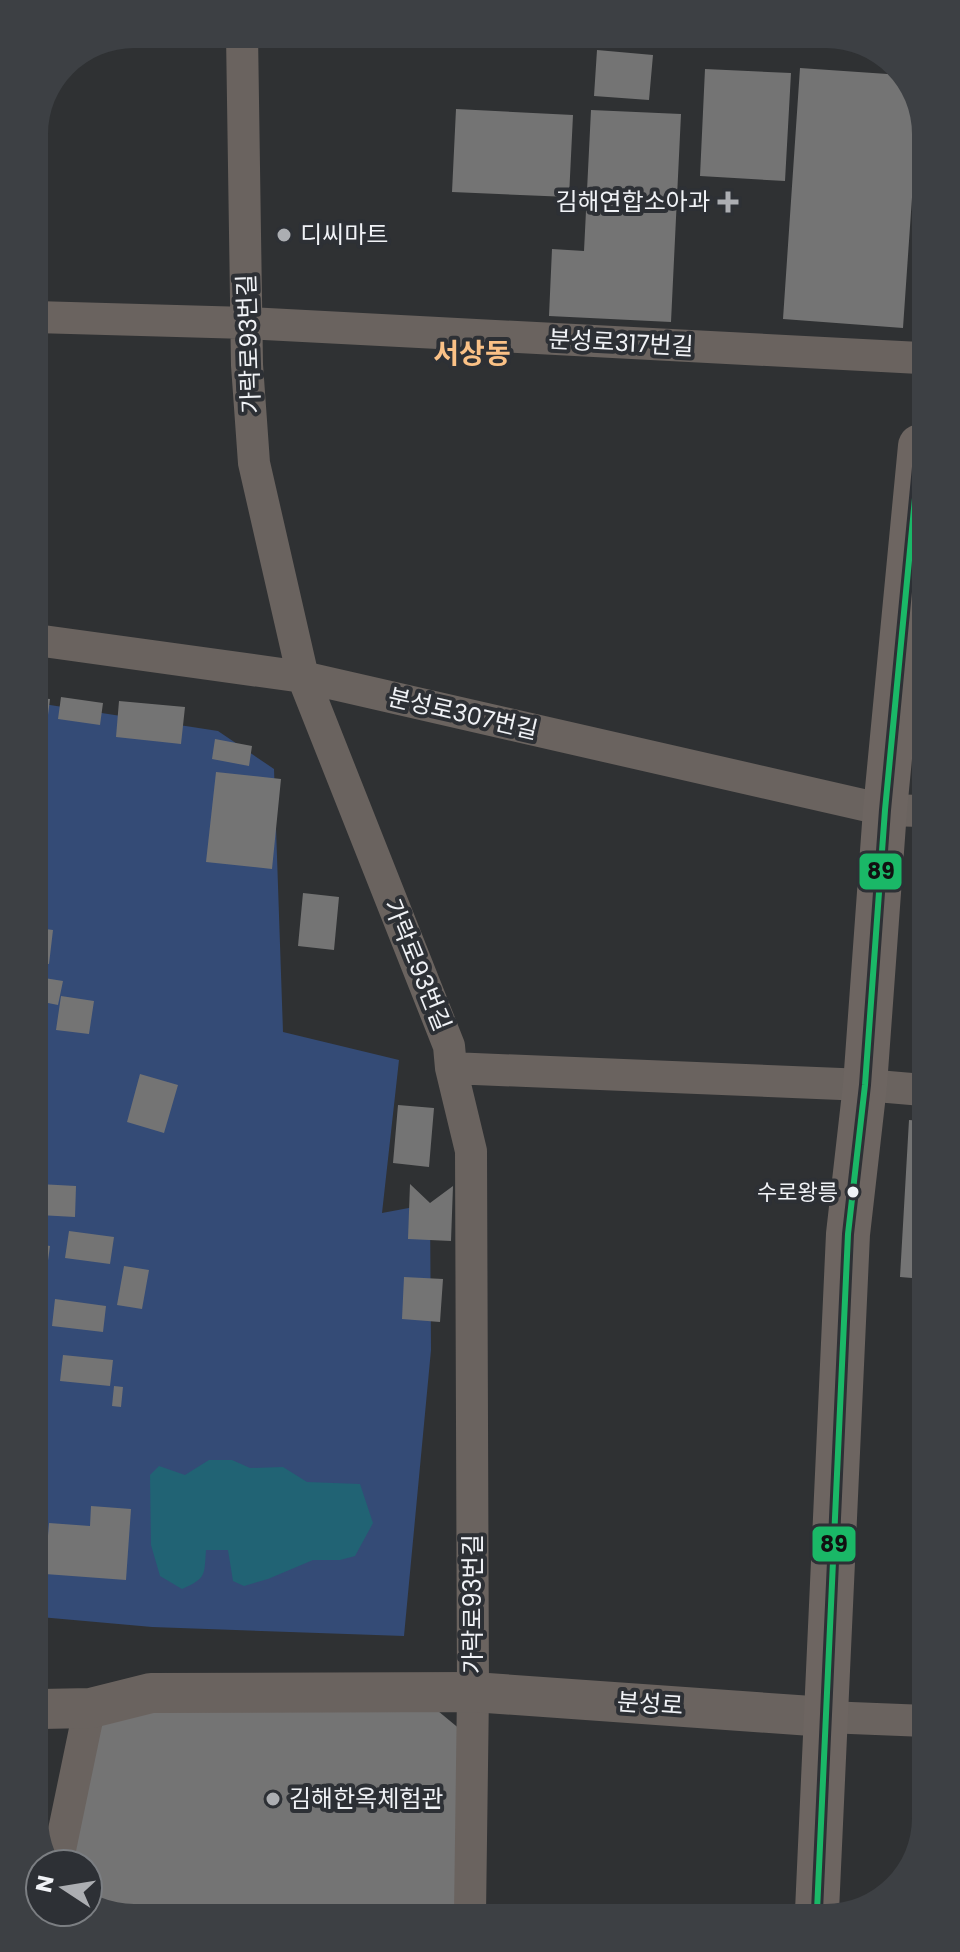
<svg xmlns="http://www.w3.org/2000/svg" width="960" height="1952" font-family="Poppins,'Noto Sans KR',sans-serif">
	<rect width="100%" height="100%" fill="#2f3133"/>
	<path fill="#344b76" d="M37,703l181,28 56,38 9,263 116,28 -17,153 48,-9 1,146 -27,286 -252,-9 -112,-10z"/>
	<path fill="#216374" d="M209,1460h23l18,8 33,-1 24,15 53,2 13,39 -18,33 -15,4h-27l-45,19 -24,7 -11,-5 -5,-31h-22c-2,25 1,28 -24,39l-22,-13 -9,-31 -1,-70 9,-9 26,9z"/>
	<path fill="#747474" d="M597,50l56,5 -4,45 -55,-4z
		M800,68l102,7 17,21 -16,232 -120,-9z
		M705,69l86,4 -6,108 -85,-5z
		M456,109l117,6 -4,82 -117,-5z
		M591,110l90,4 -10,208 -122,-6 3,-67 32,2z
		M61,697l42,6 -3,22 -42,-6z
		M37,698l13,1 -3,24 -10,-1z
		M119,701l66,6 -4,37 -65,-7z
		M215,739l37,7 -3,20 -37,-7z
		M216,772l65,7 -9,90 -66,-7z
		M303,893l36,4 -5,53 -36,-4z
		M38,928l15,2 -4,34 -11,-1z
		M38,977l25,4 -5,24 -20,-4z
		M61,996l33,5 -5,33 -33,-4z
		M140,1074l38,11 -14,48 -37,-11z
		M398,1105l36,3 -5,59 -36,-4z
		M909,1120l14,1 1,158 -24,-2z
		M39,1184l37,2 -1,31 -36,-2z
		M410,1184l20,19 23,-17 -2,55 -43,-2z
		M69,1231l45,6 -4,27 -45,-6z
		M39,1244l11,2 -9,66h-2z
		M124,1266l25,4 -7,39 -25,-4z
		M404,1277l39,2 -3,43 -38,-3z
		M55,1299l51,7 -3,26 -51,-6z
		M39,1352l8,2 -5,26h-3z
		M63,1355l50,5 -3,26 -50,-5z
		M114,1386l9,1 -2,20 -9,-1z
		M91,1506l40,3 -5,71 -81,-6 4,-51 41,3z
		M142,1707l296,4 29,24 -4,177 -24,3 -312,3 -39,-15v-39h-20l27,-138z"/>
	<g fill="none" stroke-linecap="round" stroke-linejoin="round">
		<path stroke="#6a635f" stroke-width="32" d="M242,34l5,331 7,98 49,214 146,369 2,22 20,83 2,541 -3,222
			M35,317l212,6 673,35
			M36,640l267,37 582,133 37,1
			M451,1068l414,17 58,5
			M826,1717l100,4
			M57,1864l31,-149 3,-7"/>
		<path stroke="#6a635f" stroke-width="40" d="M41,1709l50,-1 60,-15 322,-1 353,25"/>
		<path stroke="#6d6561" stroke-width="44" d="M817,1911l31,-677 17,-149 20,-275 35,-364"/>
		<g stroke="#2d3035" stroke-width="12">
			<path id="bus-1" d="M817,1911l31,-677 17,-149 20,-275 35,-364"/>
		</g>
		<use href="#bus-1" stroke="#1ab867" stroke-width="6"/>
	</g>
	<g fill="#acaeb2" stroke="#2d3035" stroke-width="3">
		<path d="M724 190h8v8h8v8h-8v8h-8v-8h-8v-8h8z"/>
		<circle cx="284" cy="235" r="8"/>
		<circle cx="273" cy="1799" r="8"/>
	</g>
	<circle fill="#f0f2f6" stroke="#2d3035" stroke-width="3" cx="853" cy="1192" r="7"/>
	<g text-anchor="middle" stroke-width="8" stroke-linejoin="round" paint-order="stroke">
		<g font-size="22" fill="#f0f2f6" stroke="#2d3035" text-anchor="end">
			<text x="838" y="1200">수로왕릉</text>
		</g>
		<g font-size="24" fill="#f0f2f6" stroke="#2d3035" text-anchor="start">
			<text x="710" y="210" text-anchor="end">김해연합소아과</text>
			<text x="300" y="243">디씨마트</text>
			<text x="289" y="1807">김해한옥체험관</text>
		</g>
		<g font-size="24" fill="#f0f2f6" stroke="#2d3035">
			<text transform="translate(621 343) rotate(3)" y="8">분성로317번길</text>
			<text transform="translate(249 344) rotate(-92)" y="8">가락로93번길</text>
			<text transform="translate(463 714) rotate(13)" y="8">분성로307번길</text>
			<text transform="translate(417 965) rotate(68)" y="8">가락로93번길</text>
			<text transform="translate(473 1604) rotate(-90)" y="8">가락로93번길</text>
			<text transform="translate(650 1704) rotate(4)" y="8">분성로</text>
		</g>
		<g font-size="28" font-weight="bold" fill="#fac186" stroke="#2d3035">
			<text x="472" y="363">서상동</text>
		</g>
	</g>
	<path d="M0 0H960V1952H0ZM134 48H826A86 86 0 0 1 912 134V1818A86 86 0 0 1 826 1904H134A86 86 0 0 1 48 1818V134A86 86 0 0 1 134 48Z" fill="#3d4044" fill-rule="evenodd"/>
	<g stroke="#2d3035" stroke-width="3">
		<rect x="858" y="852" width="45" height="39" rx="8" fill="#1ab867"/>
		<rect x="811" y="1525" width="46" height="38" rx="8" fill="#1ab867"/>
	</g>
	<g font-size="22" text-anchor="middle" font-weight="bold" fill="#111">
		<text x="881" y="879">89</text>
		<text x="834" y="1552">89</text>
	</g>
	<g transform="translate(64 1888) rotate(282)"><circle r="38" fill="#2d3035" stroke="#7b7e82" stroke-width="2"/>
	<path d="M0-6L14 30L0 20L-14 30Z" fill="#acaeb2"/>
	<text y="-12" font-size="22" font-weight="bold" text-anchor="middle" fill="#f0f2f6">N</text>
	</g>
</svg>
